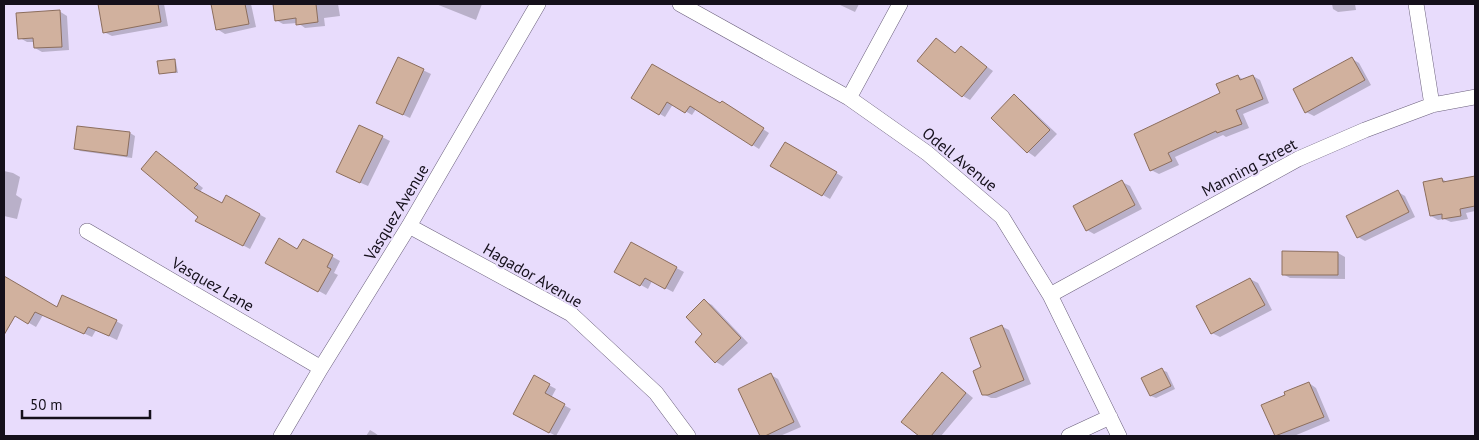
<svg xmlns="http://www.w3.org/2000/svg" width="1479" height="440" font-family="'PT Sans',sans-serif">
	<rect width="100%" height="100%" fill="#e8dcfc"/>
	<path fill="#0003" d="M99,4h65l4,22 -56,10 -8,-4z
		M212,4h39l5,23 -31,7 -8,-5z
		M274,4h64l2,12 -16,2 1,8 -20,2 -7,-5 -15,1 -7,-4z
		M436,4h46l-6,16z
		M838,4h21l-4,8z
		M1332,4h23l1,6 -18,2 -5,-3z
		M59,11l8,5 2,34 -27,2 -7,-4 -1,-6h-7l-7,-4z
		M936,39l20,15 5,-6 32,23 -23,29 -7,-4z
		M398,58l33,16 -21,44 -25,-12z
		M1352,59l7,4 12,22 -57,31 -8,-4z
		M174,61l2,1 2,11h-18z
		M1238,76l6,4 9,-4 7,4 9,23 -26,11 6,14 -23,9 -3,-2 -48,22 4,8 -20,9 -8,-4z
		M1014,96l7,4 36,34 -22,23 -7,-5 -36,-34z
		M633,98l95,8 41,27 -10,16 -63,-40 -4,6 -19,-11 -8,13z
		M78,127l52,6 5,3 -3,22 -52,-7 -4,-3z
		M382,137l8,4 -22,45 -23,-10z
		M785,143l58,34 -13,22 -58,-33z
		M162,156l41,32 -4,5 24,12 4,-8 39,21 -16,31 -47,-25z
		M4,171l9,2 7,4 -4,18 6,4 -5,20 -13,-3z
		M1475,177v34l-9,2 2,6 -17,3 -7,-3 -6,1 -7,-4 11,-37 5,3z
		M1122,182l8,4 12,23 -48,25 -7,-4z
		M1398,192l7,4 10,21 -50,24 -7,-4z
		M303,240l37,21 -6,12 4,2 -12,20 -59,-33 30,-12z
		M631,244l53,28 -11,20 -21,-11 -4,8 -32,-18z
		M1338,253l7,4v22l-55,-1 -7,-4z
		M4,277l53,32 59,12 7,4 -6,15 -21,-10 -4,7 -49,-22 -7,12 -29,-17 2,-4 -5,-3z
		M1250,279l8,4 14,27 -52,27 -8,-4z
		M705,301l7,4 36,38 -25,23 -7,-4 -12,-28z
		M1001,326l8,4 22,54 -35,14h-5l-8,-4v-26z
		M1162,370l5,2 8,17 -19,9 -5,-2 -8,-17z
		M771,375l7,4 23,48 -21,9h-19l-22,-46z
		M534,377l22,12 -5,9 20,11 -15,27 -42,-23z
		M949,378l24,20 -32,38h-20l-18,-15z
		M1309,383l7,5 14,33 -36,15h-18l-13,-31 24,-9z
		M370,430l5,3 4,3h-13z"/>
	<path fill="#d1b19e" stroke="#8c6e5d" d="M98,4h60l3,18 -58,11z
		M211,4h34l4,20 -33,6z
		M273,4h43l2,18 -22,3v-7l-21,3z
		M60,10l2,37 -28,1 -1,-10 -15,1 -2,-26z
		M936,38l19,15 6,-7 26,21 -25,30 -45,-36z
		M398,57l26,12 -21,46 -27,-12z
		M1352,57l13,23 -60,33 -12,-24z
		M175,59l1,13 -17,2 -2,-13z
		M652,64l68,39 2,-2 42,27 -12,18 -62,-40 -5,7 -18,-11 -8,13 -28,-17z
		M1238,75l2,5 13,-5 10,24 -27,11 6,14 -25,9 -1,-2 -48,22 4,8 -22,10 -16,-37 86,-41 -4,-9z
		M1014,94l36,36 -23,23 -36,-35z
		M359,125l24,11 -23,47 -24,-11z
		M77,126l53,6 -3,24 -53,-7z
		M785,142l52,30 -15,24 -52,-30z
		M156,151l42,33 -4,4 28,15 4,-8 34,19 -17,32 -48,-25 3,-4 -57,-48z
		M1475,176v30l-15,3 1,7 -19,3v-5l-12,2 -7,-34 19,-4 1,4z
		M1122,180l13,25 -49,26 -13,-25z
		M1398,190l11,22 -52,26 -11,-22z
		M279,238l18,11 6,-10 30,16 -6,12 4,2 -13,23 -53,-29z
		M631,242l46,25 -12,22 -20,-11 -5,8 -26,-14z
		M1282,251l56,1v23h-56z
		M4,276l53,31 5,-12 55,25 -8,16 -21,-9 -4,7 -49,-22 -7,12 -13,-8 -11,19z
		M1250,278l15,27 -54,29 -15,-28z
		M704,299l37,39 -26,25 -20,-21 7,-8 -16,-17z
		M1002,325l22,55 -36,15h-6l-9,-24 8,-4 -11,-29z
		M1162,368l9,18 -21,10 -9,-18z
		M942,372l24,21 -35,43h-12l-18,-14z
		M771,373l23,49 -29,14h-5l-22,-47z
		M534,375l16,9 -5,9 20,11 -16,29 -36,-19z
		M1309,382l15,35 -49,19 -14,-31 24,-10 -1,-3z"/>
	<g fill="none" stroke-linecap="round" stroke-linejoin="round">
		<g stroke="#6b607c" stroke-width="16">
			<path id="minor" d="M680,4l169,94 78,55 75,64 48,78 69,141
				M1416,4l16,101
				M849,98l51,-94
				M409,226l162,88 85,79 32,43
				M87,231l234,137
				M1050,295l248,-136 67,-29 67,-25 43,-8
				M281,436l40,-68 88,-142 129,-222
				M1069,436l41,-19"/>
		</g>
		<use href="#minor" stroke="#fff" stroke-width="15"/>
	</g>
	<g text-anchor="middle" stroke-width="4" stroke-linejoin="round" paint-order="stroke">
		<g font-size="16" fill="#15101b" stroke="#e8dcfc">
			<text transform="translate(960 159) rotate(39)" y="6">Odell Avenue</text>
			<text transform="translate(1249 167) rotate(-28)" y="6">Manning Street</text>
			<text transform="translate(396 212) rotate(-59)" y="6">Vasquez Avenue</text>
			<text transform="translate(533 275) rotate(30)" y="6">Hagador Avenue</text>
			<text transform="translate(213 284) rotate(30)" y="6">Vasquez Lane</text>
		</g>
	</g>
	<rect width="1479" height="440" fill="none" stroke="#15101b" stroke-width="10"/>
	<path d="M22 410v8h128v-8" fill="none" stroke="#15101b" stroke-width="2.5"/>
	<text x="30" y="410" font-size="15" fill="#15101b" stroke="#e8dcfc" stroke-width="4" paint-order="stroke">50 m</text>
</svg>
